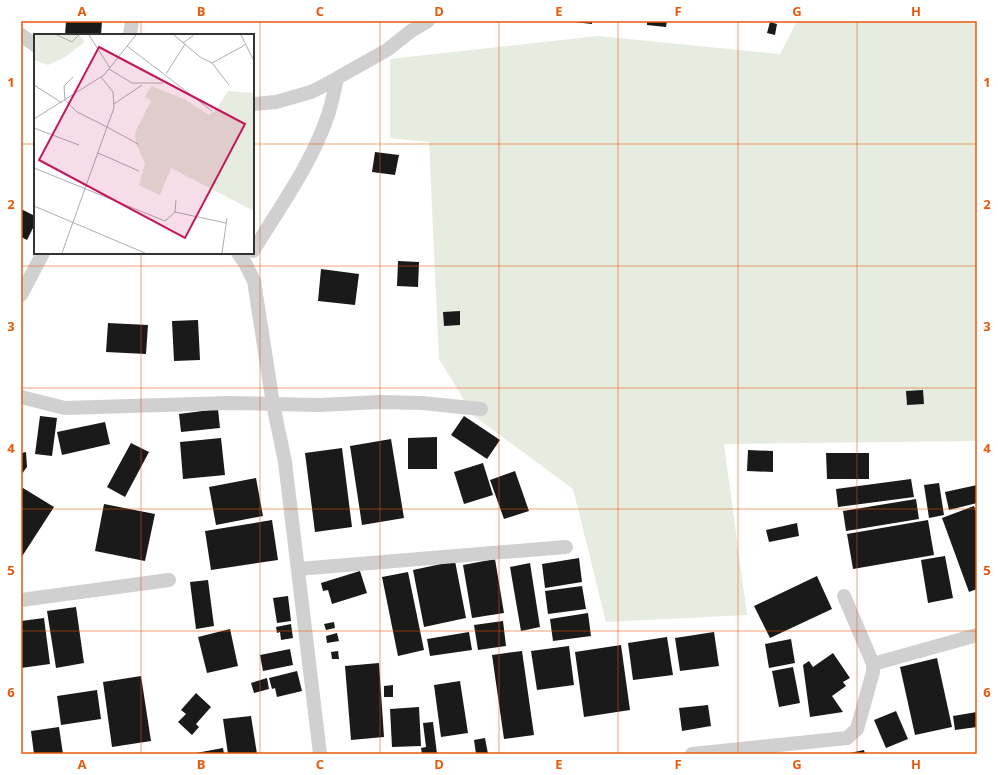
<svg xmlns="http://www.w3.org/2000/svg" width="998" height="775" font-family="'Open Sans',sans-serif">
	<rect width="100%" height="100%" fill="#fff"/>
	<path fill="#e6ecdf" d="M797,21h180v420l-253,3 23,171 -141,7 -33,-133 -99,-73 -35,-57 -10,-217 -39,-4v-79l208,-23 182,18z"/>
	<path fill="#1a1a1a" d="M66,21h36l-1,14h-36z
		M575,21h17v3l-18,-2z
		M647,21h20l-1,6 -19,-2z
		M770,22l7,2 -2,11 -8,-2z
		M375,152l24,3 -4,20 -23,-3z
		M21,209l14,7v8l-8,16 -6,-3z
		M398,261l21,1 -1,25 -21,-1z
		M321,269l38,5 -4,31 -37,-4z
		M460,311v14l-16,1 -1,-14z
		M198,320l2,40 -26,1 -2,-40z
		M108,323l40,2 -2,29 -40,-2z
		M923,390l1,14 -17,1 -1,-14z
		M218,409l2,19 -39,4 -2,-18z
		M40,416l17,2 -5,38 -17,-2z
		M464,416l36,24 -13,19 -36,-24z
		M105,422l5,22 -48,11 -5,-23z
		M437,437v32h-29v-31z
		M221,438l4,37 -42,4 -3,-37z
		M391,439l13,79 -42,7 -12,-79z
		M131,443l18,9 -24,45 -18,-10z
		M342,448l10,79 -37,5 -10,-79z
		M748,450l25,1v21l-26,-1z
		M26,452l1,15 -6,8v-22z
		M826,453h43v26h-42z
		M483,463l10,32 -29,9 -10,-32z
		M515,471l14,40 -25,8 -14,-39z
		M256,478l7,38 -47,9 -7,-38z
		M911,479l3,18 -76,10 -2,-18z
		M939,483l5,32 -15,3 -5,-33z
		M977,485v18l-28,7 -4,-18z
		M23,488l31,19 -33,51v-68z
		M916,499l3,20 -73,12 -3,-20z
		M104,504l51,10 -10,47 -50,-10z
		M974,506l3,8v75l-8,3 -27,-74z
		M272,520l6,40 -67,10 -6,-39z
		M928,520l6,35 -81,14 -6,-35z
		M797,523l2,13 -30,6 -3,-12z
		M945,556l8,42 -25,5 -7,-43z
		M579,558l3,24 -37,6 -3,-24z
		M495,559l9,54 -32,5 -9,-53z
		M455,561l11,57 -42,9 -11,-57z
		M530,563l10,64 -19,4 -11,-64z
		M360,571l7,22 -35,11 -4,-14 -5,1 -2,-8z
		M408,572l16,78 -26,6 -16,-79z
		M817,576l15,33 -62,29 -16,-32z
		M208,580l6,46 -18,3 -6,-47z
		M582,586l4,23 -38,5 -3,-23z
		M288,596l3,25 -14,2 -4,-25z
		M76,607l8,56 -28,5 -9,-57z
		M588,613l3,23 -38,5 -3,-22z
		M44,618l6,46 -29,4v-47z
		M503,621l3,25 -28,4 -4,-25z
		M334,622l1,6 -9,2 -2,-6z
		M291,624l2,14 -12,2 -1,-8 -3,1 -1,-6z
		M230,629l8,37 -31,7 -9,-36z
		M469,632l3,18 -42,6 -3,-17z
		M714,632l5,34 -39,5 -5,-33z
		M337,633l2,8 -12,2 -1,-7z
		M667,637l6,38 -40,5 -5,-37z
		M791,639l4,24 -26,5 -4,-24z
		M621,645l9,65 -46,7 -9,-65z
		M569,646l5,39 -37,5 -6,-39z
		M290,649l3,16 -30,6 -3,-16z
		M338,651l1,8h-7l-1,-7z
		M522,651l12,84 -30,4 -12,-84z
		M833,653l17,25 -7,4 3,4 -14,10 11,16 -33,5 -7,-52 6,-4 4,6z
		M937,658l15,69 -37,8 -15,-68z
		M379,663l5,74 -33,3 -6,-74z
		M793,667l7,36 -21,4 -7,-36z
		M297,671l5,20 -25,6 -2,-9 -3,1 -3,-11z
		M141,676l10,65 -39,6 -9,-65z
		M267,678l2,11 -15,4 -3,-10z
		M460,681l8,52 -27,4 -7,-52z
		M393,685v12h-9v-11z
		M97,690l4,29 -40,6 -4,-29z
		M196,693l15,14 -15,17 3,3 -7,8 -14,-13 8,-8 -5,-4z
		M708,705l3,21 -29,5 -3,-23z
		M419,707l2,39 -29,1 -2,-38z
		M896,711l12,28 -22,9 -12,-28z
		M977,712v15l-22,3 -2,-14z
		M251,716l6,38h-29l-5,-35z
		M433,722l4,32h-15l-1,-6 5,-1 -3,-24z
		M59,727l4,27h-29l-3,-23z
		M485,738l3,16h-12l-2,-14z
		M223,748l1,6h-28v-1z
		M864,750l1,4h-15v-1z"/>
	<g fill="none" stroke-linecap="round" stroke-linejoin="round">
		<path stroke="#d0d0d0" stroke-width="14" d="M21,35l14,10
			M130,35l2,-14
			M253,104l23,-2 35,-10 12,-6 64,-36 24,-19 17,-10
			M253,251c27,-44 59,-88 75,-136 4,-12 6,-24 9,-36
			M238,253l7,10 9,18 19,123 46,1 61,-3 42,1 59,6
			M21,295l22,-42
			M21,397l44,11 163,-5 45,1 12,58 35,292
			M298,569l268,-22
			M21,600l148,-20
			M873,664l104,-29
			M692,754l155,-16 10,-9 16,-57v-8l-29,-68"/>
	</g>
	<path fill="none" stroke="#e8590c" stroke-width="1" stroke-opacity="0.55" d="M141,21v14M260,21v733M380,21v733M499,21v733M618,21v733M738,21v733M857,21v733M21,144h14M253,144h724M141,253v501M21,266h956M21,388h956M21,509h956M21,631h956"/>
	<g transform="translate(34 34)">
		<rect width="220" height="220" fill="#fff"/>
		<path d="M0,1h46l5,7 -20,15 -17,8 -14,-5zM117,52l33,13 25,16 7,-5 12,-19 26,2v118l-83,-43 -11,27 -21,-10 6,-22 -9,-19 -1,-11 16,-32 -6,-4z" fill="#e6ecdf"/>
		<path fill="none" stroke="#adadad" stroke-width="1" d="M23,1l15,7 7,-7M55,1l21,33M140,1l26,22 12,6 17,22M207,1l13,26M149,9l11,-8M93,12l85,65M178,29l33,-18M75,35l23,14h31M132,40l19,-30M67,43l12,15 1,16 -7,19 31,17M0,51l28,18M31,67l-1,-15 9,-9M80,70l28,-19M0,85l70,-44 32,-40M0,94l45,17M64,119l41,18M0,134l131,53 10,-9 1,-12M0,172l111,47M141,178l51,11M28,219l45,-126 -30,-15 -11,-11M188,219l5,-35"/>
		<path fill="#c2185b" fill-opacity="0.15" stroke="#c2185b" stroke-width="2" d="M65,13l146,77 -60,114 -146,-78z"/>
		<rect width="220" height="220" fill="none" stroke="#333" stroke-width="2"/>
	</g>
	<rect width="998" height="775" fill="none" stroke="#ffffff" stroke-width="44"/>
	<rect x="22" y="22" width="954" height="731" fill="none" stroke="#e8590c" stroke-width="1.5"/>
	<g font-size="13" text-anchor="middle" font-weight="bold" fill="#e8590c">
		<text x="82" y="16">A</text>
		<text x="201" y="16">B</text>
		<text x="320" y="16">C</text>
		<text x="439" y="16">D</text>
		<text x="559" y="16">E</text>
		<text x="678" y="16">F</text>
		<text x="797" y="16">G</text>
		<text x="916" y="16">H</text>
		<text x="11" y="87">1</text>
		<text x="987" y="87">1</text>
		<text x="11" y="209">2</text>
		<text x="987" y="209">2</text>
		<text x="11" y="331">3</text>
		<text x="987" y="331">3</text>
		<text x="11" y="453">4</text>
		<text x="987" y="453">4</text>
		<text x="11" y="575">5</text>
		<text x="987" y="575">5</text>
		<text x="11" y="697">6</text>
		<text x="987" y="697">6</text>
		<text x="82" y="769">A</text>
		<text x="201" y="769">B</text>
		<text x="320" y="769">C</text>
		<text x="439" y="769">D</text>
		<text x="559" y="769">E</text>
		<text x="678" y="769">F</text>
		<text x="797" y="769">G</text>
		<text x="916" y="769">H</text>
	</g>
</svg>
